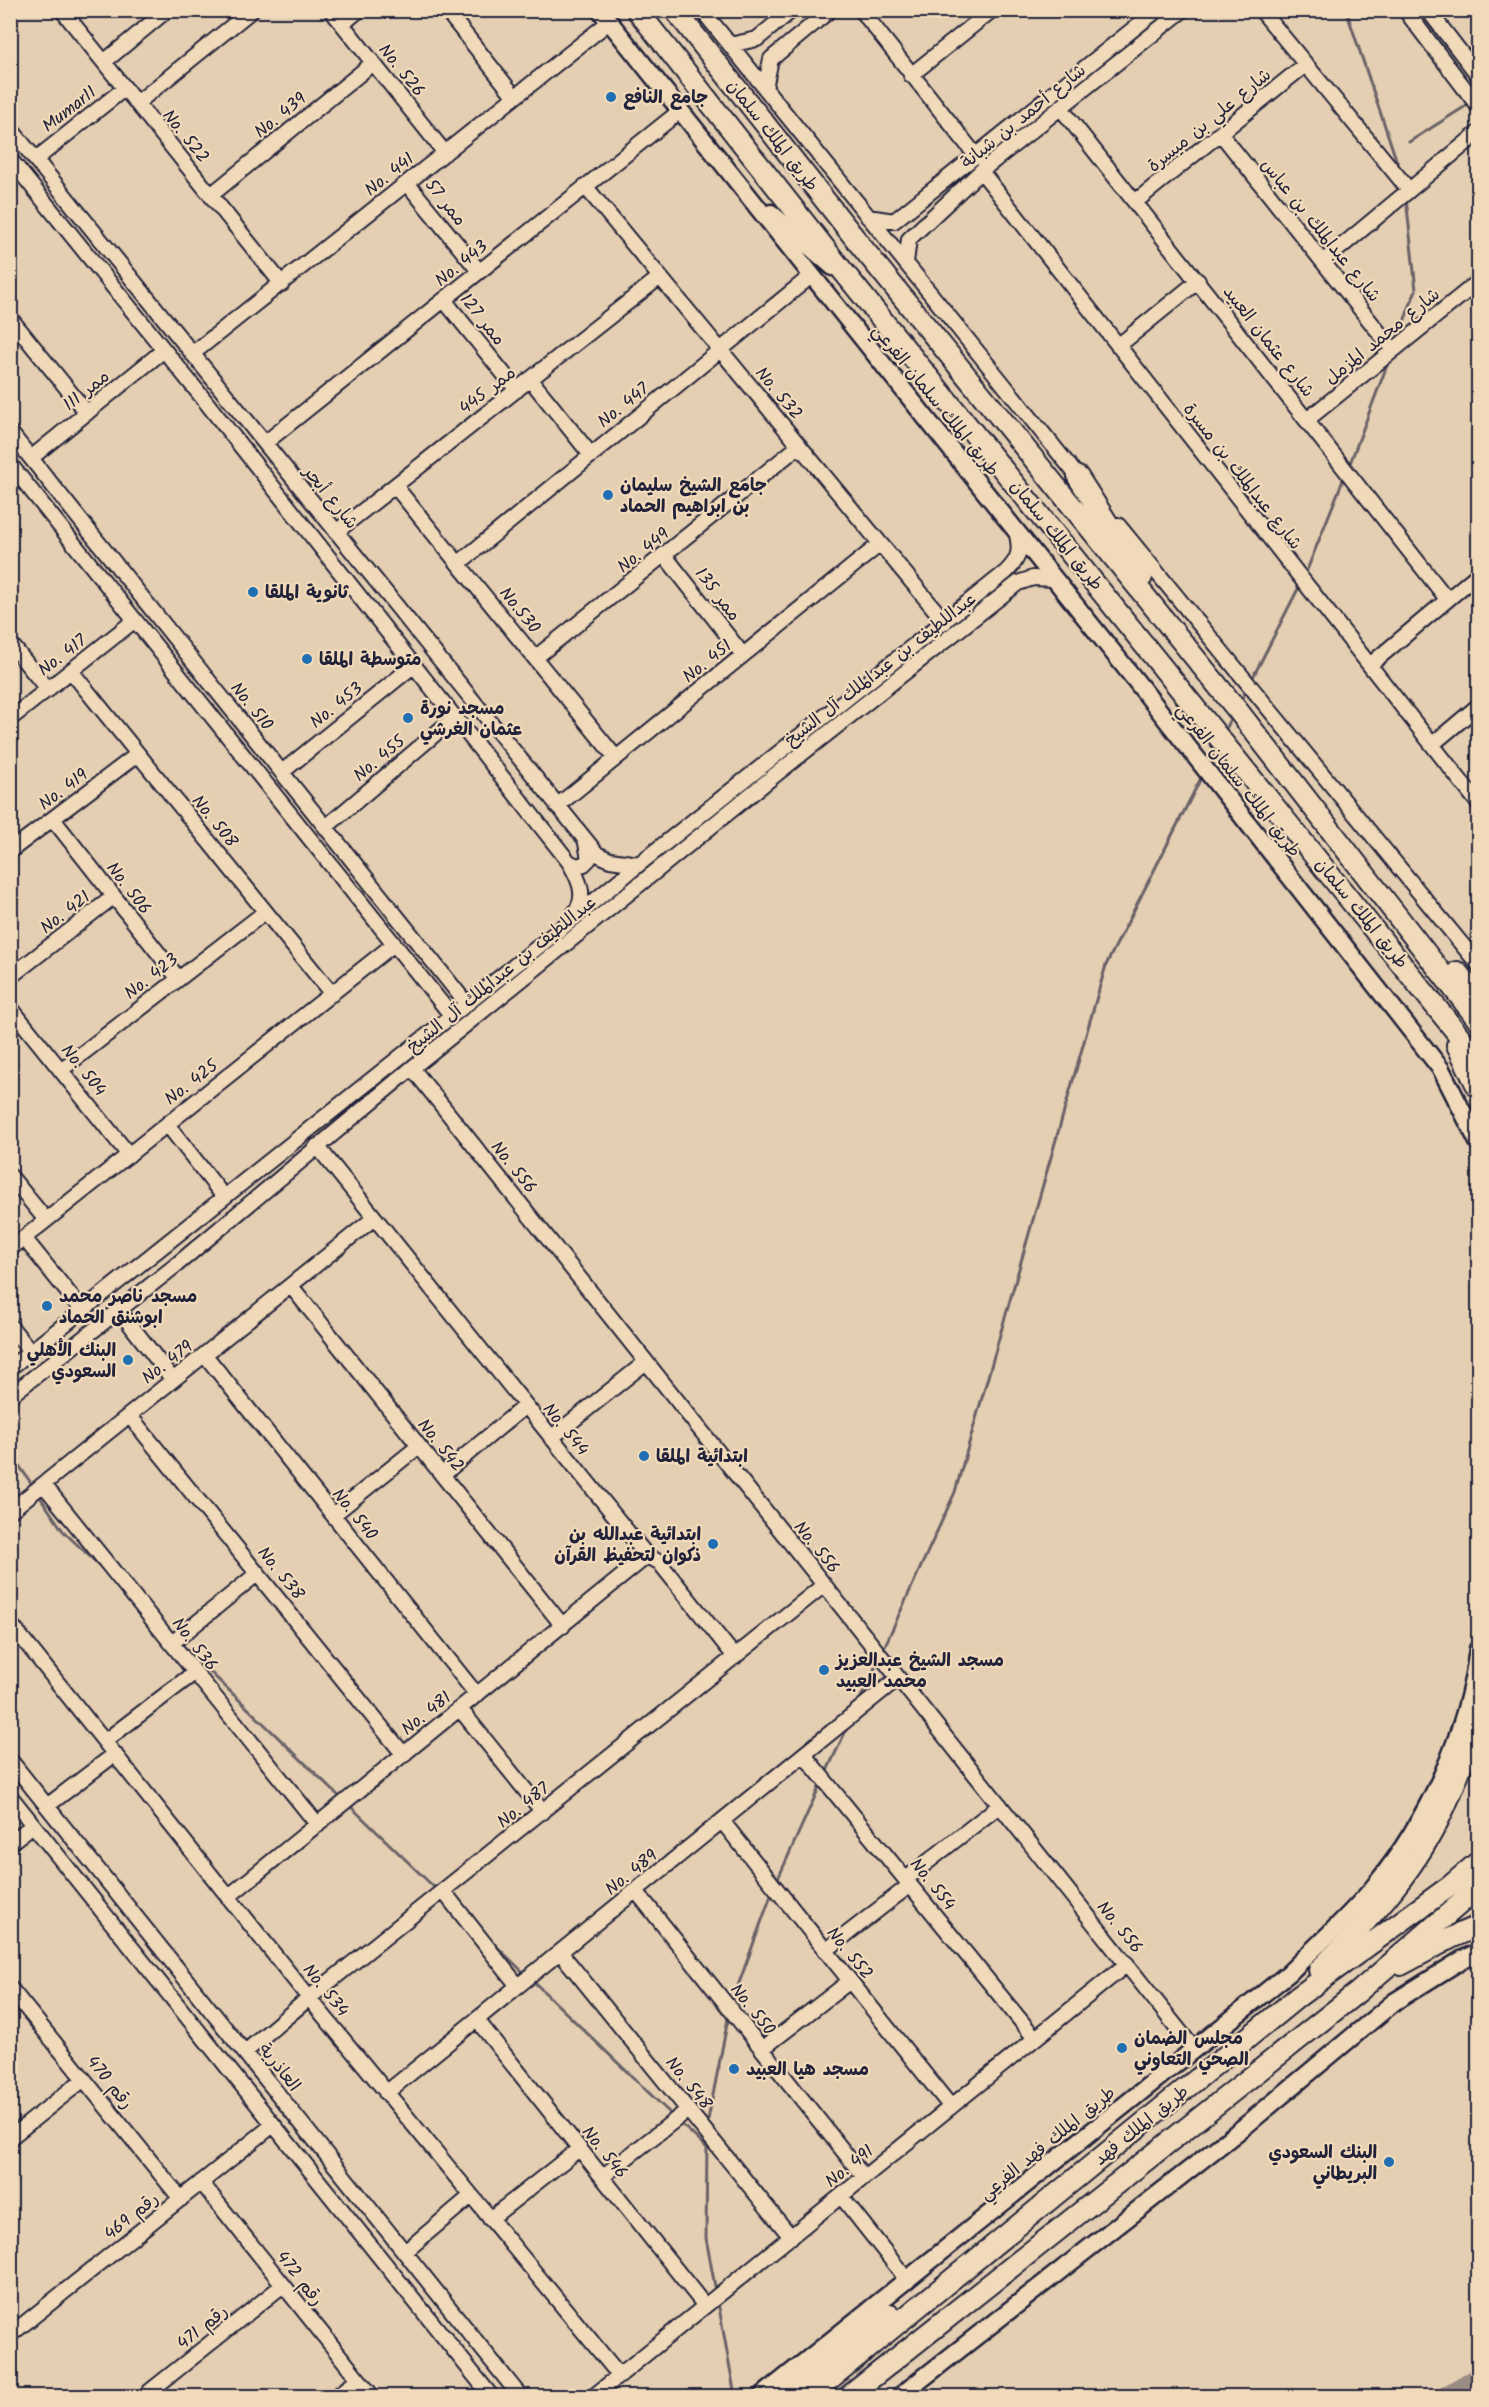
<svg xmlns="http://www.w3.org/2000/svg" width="1489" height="2407" font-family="Kalam,'Playpen Sans Arabic',sans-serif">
	<rect width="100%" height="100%" fill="#e5cfb2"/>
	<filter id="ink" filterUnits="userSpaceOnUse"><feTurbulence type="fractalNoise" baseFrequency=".0167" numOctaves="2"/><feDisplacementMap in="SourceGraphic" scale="12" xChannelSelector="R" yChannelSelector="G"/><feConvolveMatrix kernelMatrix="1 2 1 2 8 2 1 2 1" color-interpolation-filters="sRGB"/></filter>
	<g filter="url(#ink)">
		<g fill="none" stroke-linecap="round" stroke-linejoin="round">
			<path stroke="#6a6267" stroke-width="3" d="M1346,10l54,161
				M1409,142l60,-38
				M1397,340l19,-50 -10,-92
				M1349,466l40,-106
				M1305,575l40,-100
				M1252,679l49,-96
				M1243,697l3,-7
				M1227,727l3,-6
				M1210,761l5,-10
				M10,1452l23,34
				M38,1494l25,37 43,41
				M180,1643l162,156
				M882,1652l73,-160 151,-527 95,-187
				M858,1704l20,-43
				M825,1775l23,-49
				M349,1805l88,85
				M777,1881l44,-98
				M490,1940l33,32
				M535,1983l139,134
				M731,2005l42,-115
				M679,2122l28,26
				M707,2125l22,-111
				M707,2141l-1,97 10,54
				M718,2302l17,94"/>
			<path stroke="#9a8d84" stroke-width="18" d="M1444,2396l34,-20"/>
			<g stroke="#22223b" stroke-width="18">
				<path id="minor" d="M62,10l220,274
					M331,10l114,143
					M446,10l69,87
					M702,10l381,473
					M861,10l116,147
					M1261,10l148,180
					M1405,10l73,96
					M1428,10l50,65
					M342,24l17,-14
					M730,45l27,-6 35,-29
					M104,62l63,-52
					M911,75l81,-65
					M765,88l6,-29 59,-49
					M137,103l115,-93
					M1060,107l387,492
					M10,128l587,726 13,6 29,4
					M1221,134l172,216
					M10,159l192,238 367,465c10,17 19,35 5,52
					M36,159l89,-71
					M981,171l497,632
					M407,183l72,88
					M585,186l360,436
					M211,195l162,-132
					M1135,202l170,-137
					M868,217l26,4 263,-211
					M1324,261l154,-128
					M906,263l3,-24 72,-68 202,-161
					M444,300l73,90
					M10,318l77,95
					M1118,346l80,-65
					M192,354l417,-332
					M530,379l61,76
					M1308,419l170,-137
					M10,432l456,571
					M265,443l415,-332
					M31,458l133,-108
					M10,464l441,551
					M395,486l221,272
					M1118,525l360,439
					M336,532l324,-255
					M665,556l78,99
					M459,563l352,-287
					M10,643l38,47
					M535,658l264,-212
					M1371,664l107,-90
					M71,671l261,323
					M10,719l125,-99
					M1434,743l44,-37
					M282,772l131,-106
					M557,806l323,-262
					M53,819l125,159
					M326,827l129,-110
					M10,851l128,-97
					M569,862l8,4 7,-2 5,-5 -3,-16
					M10,977l103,-80
					M10,1007l119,148
					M412,1068l782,981
					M61,1070l204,-158
					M167,1124l57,73
					M317,1146l330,410 12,6 76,95
					M10,1176l36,44
					M24,1238l59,73
					M10,1249l384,-305
					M291,1286l272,340
					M119,1310l54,70
					M10,1326l21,26
					M205,1355l272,340
					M10,1368l553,-441 76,-63 367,-292c14,-14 15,-22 10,-41
					M10,1396l165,-130 237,-198 363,-293 243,-192 15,-5 21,1
					M129,1415l275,340
					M551,1438l95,-76
					M442,1475l83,-69
					M44,1485l274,340
					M10,1511l363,-292
					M333,1515l86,-69
					M10,1623l299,375 311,378
					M172,1643l86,-70
					M460,1709l83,103
					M105,1741l89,-68
					M804,1755l230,282
					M10,1760l510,636
					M10,1796l481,600
					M47,1806l68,-52
					M722,1821l229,286
					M10,1843l23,-18
					M906,1879l94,-74
					M636,1891l228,286
					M444,1892l74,94
					M228,1897l419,-341
					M825,1951l85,-66
					M560,1952l231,285
					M10,1988l171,211
					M477,2020l228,286
					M762,2049l88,-68
					M245,2052l64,-54 515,-413
					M386,2093l512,-415
					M10,2138l74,-59
					M602,2177l86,-67
					M201,2182l171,214
					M841,2196l67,85
					M490,2219l89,-70
					M406,2251l65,-55
					M10,2335l263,-210
					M144,2396l139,-111
					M337,2396l21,-16
					M594,2396l533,-432"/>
			</g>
			<g stroke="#22223b" stroke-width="21">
				<path id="major" d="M600,10l536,671 305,388 37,73
					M771,213l62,54
					M762,2396l527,-423c28,-28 58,-54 84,-85 55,-67 94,-153 105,-239
					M900,2396l345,-270 149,-124 69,-43 15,-7"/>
			</g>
			<g stroke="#22223b" stroke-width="24">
				<path id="highway" d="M637,10l197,250 644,799
					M675,10l186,236 378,466 239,308
					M1078,477l64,100
					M1457,972l21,25
					M1457,1045l21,43
					M1401,1965l52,-28 25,-11
					M1319,1970c45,-45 93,-95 121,-153 16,-33 28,-68 38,-103
					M775,2396l115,-82
					M809,2396l490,-400 151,-110 28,-24
					M849,2396l509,-404 120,-104"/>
			</g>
			<use href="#minor" stroke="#f1dab9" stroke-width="14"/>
			<use href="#major" stroke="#f1dab9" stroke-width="16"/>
			<use href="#highway" stroke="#f1dab9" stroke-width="20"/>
		</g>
	</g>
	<g fill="#1f6fb2" stroke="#f1dab9" stroke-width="2">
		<circle cx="611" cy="97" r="6"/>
		<circle cx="608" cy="495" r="6"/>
		<circle cx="253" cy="592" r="6"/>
		<circle cx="307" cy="659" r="6"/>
		<circle cx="408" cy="718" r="6"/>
		<circle cx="47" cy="1306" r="6"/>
		<circle cx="128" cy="1360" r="6"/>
		<circle cx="644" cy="1456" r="6"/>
		<circle cx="713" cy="1544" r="6"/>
		<circle cx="824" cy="1670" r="6"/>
		<circle cx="1122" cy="2048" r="6"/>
		<circle cx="734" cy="2069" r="6"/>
		<circle cx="1389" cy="2162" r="6"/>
	</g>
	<g text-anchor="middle" stroke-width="4.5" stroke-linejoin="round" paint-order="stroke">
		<g font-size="18" fill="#22223b" stroke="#f1dab9">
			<text transform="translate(402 70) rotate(51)" y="6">No. 526</text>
			<text transform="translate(69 109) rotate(-38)" y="6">Mumar11</text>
			<text transform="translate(280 115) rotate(-39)" y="6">No. 439</text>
			<text transform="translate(1023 116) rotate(-39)" y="6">شارع أحمد بن شبانة</text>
			<text transform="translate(1209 120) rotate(-39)" y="6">شارع علي بن ميسرة</text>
			<text transform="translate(773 135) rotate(52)" y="6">طريق الملك سلمان</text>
			<text transform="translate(186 136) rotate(51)" y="6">No. 522</text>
			<text transform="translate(389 174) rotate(-39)" y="6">No. 441</text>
			<text transform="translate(446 202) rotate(51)" y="6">ممر 57</text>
			<text transform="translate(1321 230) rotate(51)" y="6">شارع عبدالملك بن عباس</text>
			<text transform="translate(461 263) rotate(-39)" y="6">No. 443</text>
			<text transform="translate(483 319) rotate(51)" y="6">ممر 127</text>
			<text transform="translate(1382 336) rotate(-39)" y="6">شارع محمد المزمل</text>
			<text transform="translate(1269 341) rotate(52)" y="6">شارع عثمان العبيد</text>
			<text transform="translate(86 390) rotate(-39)" y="6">ممر 111</text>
			<text transform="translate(487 390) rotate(-38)" y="6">ممر 445</text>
			<text transform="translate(779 393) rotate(50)" y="6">No. 532</text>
			<text transform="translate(936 400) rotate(51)" y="6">طريق الملك سلمان الفرعي</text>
			<text transform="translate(623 405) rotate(-39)" y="6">No. 447</text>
			<text transform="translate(1243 476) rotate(52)" y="6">شارع عبدالملك بن مسرة</text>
			<text transform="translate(331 497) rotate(51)" y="6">شارع أبحر</text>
			<text transform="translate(1057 535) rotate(51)" y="6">طريق الملك سلمان</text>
			<text transform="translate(643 550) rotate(-39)" y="6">No. 449</text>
			<text transform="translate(718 594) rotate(52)" y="6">ممر 135</text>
			<text transform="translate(520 610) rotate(51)" y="6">No.530</text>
			<text transform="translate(62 655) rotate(-38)" y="6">No. 417</text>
			<text transform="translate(707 661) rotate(-39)" y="6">No. 451</text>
			<text transform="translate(880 669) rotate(-38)" y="6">عبداللطيف بن عبدالملك آل الشيخ</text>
			<text transform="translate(336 705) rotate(-39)" y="6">No. 453</text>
			<text transform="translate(252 706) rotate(51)" y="6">No. 510</text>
			<text transform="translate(379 758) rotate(-40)" y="6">No. 455</text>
			<text transform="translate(1239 780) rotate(52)" y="6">طريق الملك سلمان الفرعي</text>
			<text transform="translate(63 789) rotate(-37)" y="6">No. 419</text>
			<text transform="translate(215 821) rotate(51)" y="6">No. 508</text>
			<text transform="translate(129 888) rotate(52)" y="6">No. 506</text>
			<text transform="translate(65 912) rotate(-38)" y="6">No. 421</text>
			<text transform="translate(1362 913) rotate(51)" y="6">طريق الملك سلمان</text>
			<text transform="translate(501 974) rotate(-39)" y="6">عبداللطيف بن عبدالملك آل الشيخ</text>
			<text transform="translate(151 976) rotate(-38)" y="6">No. 423</text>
			<text transform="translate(84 1070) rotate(51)" y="6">No. 504</text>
			<text transform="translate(191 1082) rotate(-38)" y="6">No. 425</text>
			<text transform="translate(514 1167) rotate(51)" y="6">No. 556</text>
			<text transform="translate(167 1362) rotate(-38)" y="6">No. 479</text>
			<text transform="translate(566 1429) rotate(51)" y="6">No. 544</text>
			<text transform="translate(441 1445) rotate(51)" y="6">No. 542</text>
			<text transform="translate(355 1514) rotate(51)" y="6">No. 540</text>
			<text transform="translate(817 1547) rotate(51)" y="6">No. 556</text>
			<text transform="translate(281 1573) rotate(51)" y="6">No. 538</text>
			<text transform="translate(195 1644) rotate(52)" y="6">No. 536</text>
			<text transform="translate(426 1713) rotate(-39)" y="6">No. 481</text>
			<text transform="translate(523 1805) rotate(-39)" y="6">No. 487</text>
			<text transform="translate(631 1872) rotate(-39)" y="6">No. 489</text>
			<text transform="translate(933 1884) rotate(51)" y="6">No. 554</text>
			<text transform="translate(1120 1927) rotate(51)" y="6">No. 556</text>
			<text transform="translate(850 1953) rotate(51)" y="6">No. 552</text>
			<text transform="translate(326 1990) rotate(51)" y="6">No. 534</text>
			<text transform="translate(753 2009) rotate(51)" y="6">No. 550</text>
			<text transform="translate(280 2067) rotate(52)" y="6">العاذرية</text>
			<text transform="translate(110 2082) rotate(51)" y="6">رقم 470</text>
			<text transform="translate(689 2083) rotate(51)" y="6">No. 548</text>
			<text transform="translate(1141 2125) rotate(-39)" y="6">طريق الملك فهد</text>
			<text transform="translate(1047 2143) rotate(-39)" y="6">طريق الملك فهد الفرعي</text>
			<text transform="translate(605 2152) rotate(51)" y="6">No. 546</text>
			<text transform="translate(849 2166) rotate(-39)" y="6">No. 491</text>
			<text transform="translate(131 2216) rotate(-39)" y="6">رقم 469</text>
			<text transform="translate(300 2278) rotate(52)" y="6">رقم 472</text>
			<text transform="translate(202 2327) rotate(-39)" y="6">رقم 471</text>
		</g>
		<g font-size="18" font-weight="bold" fill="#22223b" stroke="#f1dab9" text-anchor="start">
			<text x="623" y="103">جامع النافع</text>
			<text x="620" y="491">جامع الشيخ سليمان<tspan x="620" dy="21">بن ابراهيم الحماد</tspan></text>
			<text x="265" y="598">ثانوية الملقا</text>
			<text x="319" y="665">متوسطة الملقا</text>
			<text x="420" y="714">مسجد نورة<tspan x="420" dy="21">عثمان الغرشي</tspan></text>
			<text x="59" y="1302">مسجد ناصر محمد<tspan x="59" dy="21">ابوشنق الحماد</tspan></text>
			<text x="116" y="1356" text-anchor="end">البنك الأهلي<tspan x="116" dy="21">السعودي</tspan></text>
			<text x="656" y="1462">ابتدائية الملقا</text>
			<text x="701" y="1540" text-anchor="end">ابتدائية عبدالله بن<tspan x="701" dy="21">ذكوان لتحفيظ القرآن</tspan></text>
			<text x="836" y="1666">مسجد الشيخ عبدالعزيز<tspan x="836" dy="21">محمد العبيد</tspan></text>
			<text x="1134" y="2044">مجلس الضمان<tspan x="1134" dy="21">الصحي التعاوني</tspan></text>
			<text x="746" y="2075">مسجد هيا العبيد</text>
			<text x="1377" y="2158" text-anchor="end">البنك السعودي<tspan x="1377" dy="21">البريطاني</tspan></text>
		</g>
	</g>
	<rect width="1489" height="2407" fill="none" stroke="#f1dab9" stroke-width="36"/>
	<rect x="18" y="18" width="1453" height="2371" fill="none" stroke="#22223b" stroke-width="2" filter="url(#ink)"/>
</svg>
